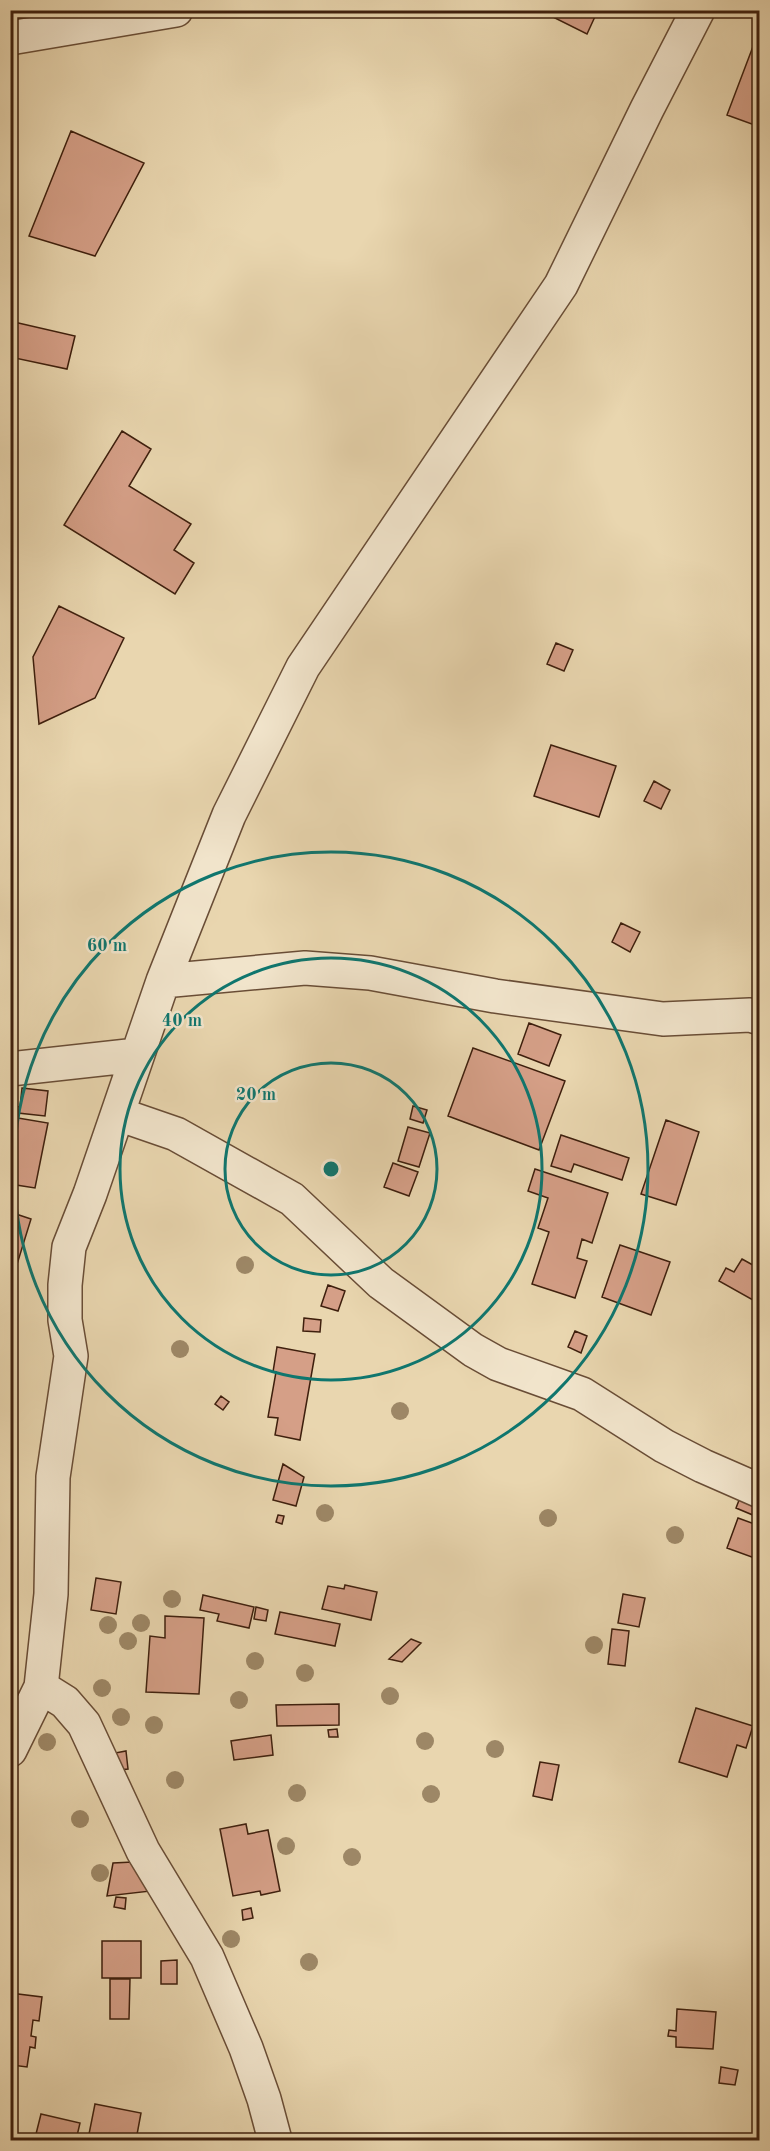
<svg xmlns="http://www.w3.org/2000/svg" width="770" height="2151" font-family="'Old Standard TT',serif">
	<rect width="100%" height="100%" fill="#e9d6af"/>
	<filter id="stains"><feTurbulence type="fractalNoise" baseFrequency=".00333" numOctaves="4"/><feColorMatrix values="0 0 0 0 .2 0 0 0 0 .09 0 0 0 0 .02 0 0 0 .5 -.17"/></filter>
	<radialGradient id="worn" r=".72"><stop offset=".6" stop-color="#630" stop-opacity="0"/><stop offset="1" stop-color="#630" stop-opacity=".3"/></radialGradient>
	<path fill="#d59f87" stroke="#3e1f0d" stroke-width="1.5" d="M539,10h59l-11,24z
		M760,28v99l-33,-12z
		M71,131l73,32 -49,93 -66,-20z
		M14,322l61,14 -8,33 -57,-12v-21z
		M122,431l29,18 -22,37 62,38 -17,26 20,13 -19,31 -111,-69z
		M59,606l65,32 -29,60 -56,26 -6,-67z
		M556,643l17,7 -9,21 -17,-7z
		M551,745l65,21 -17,51 -65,-21z
		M654,781l16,9 -9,19 -17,-8z
		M621,923l19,9 -10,20 -18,-10z
		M529,1023l32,12 -12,31 -31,-12z
		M473,1048l92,33 -26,69 -91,-34z
		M22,1088l26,3 -3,25 -27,-3v-2l-6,-1 1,-4 7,1z
		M413,1106l14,4 -4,13 -13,-4z
		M12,1117l36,6 -13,65 -25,-4z
		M666,1120l33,12 -23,73 -35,-11z
		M408,1127l22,6 -11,34 -21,-6z
		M561,1135l68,23 -7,22 -48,-16 -3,8 -20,-6z
		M393,1163l25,9 -9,24 -25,-9z
		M535,1169l73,24 -16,50 -10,-4 -5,19 10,3 -12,37 -43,-14 17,-52 -11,-4 10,-30 -20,-7z
		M10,1212l21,7 -17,55 -4,-1z
		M620,1245l50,17 -19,53 -49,-18z
		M742,1259l18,10v35l-41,-23 7,-13 8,4z
		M328,1285l17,6 -7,20 -17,-5z
		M304,1318l17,2 -1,12 -17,-1z
		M575,1331l12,5 -6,17 -13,-6z
		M277,1347l38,7 -15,86 -25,-5 3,-17 -10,-1 8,-45h-3z
		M221,1396l8,6 -6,8 -8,-6z
		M283,1464l21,13 -8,29 -23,-6z
		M741,1495l19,7v16l-24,-10z
		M278,1515l6,1 -2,8 -6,-2z
		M738,1518l22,8v34l-33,-12z
		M96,1578l25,4 -5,32 -25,-4z
		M345,1585l32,7 -6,28 -49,-11 6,-23 16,3z
		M623,1594l22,4 -6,29 -21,-4z
		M203,1595l51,12 -5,21 -32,-7 2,-7 -19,-4z
		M256,1607l12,3 -2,11 -12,-2z
		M280,1612l60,12 -5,22 -60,-12z
		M165,1616l39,2 -5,76 -53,-2 4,-56 15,2z
		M612,1629l17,2 -4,35 -17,-2z
		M411,1639l10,4 -19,19 -13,-3z
		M339,1704v21l-62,1 -1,-21z
		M696,1708l57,18 -7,22 -9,-3 -10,32 -48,-15z
		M337,1729l1,8h-9l-1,-7z
		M271,1735l2,20 -39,5 -3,-19z
		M126,1751l2,18 -9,1 -4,-17z
		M540,1762l19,3 -7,35 -19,-4z
		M246,1824l2,10 20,-4 12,61 -19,4 -1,-4 -27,5 -13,-67z
		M133,1862l18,29 -44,5 6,-33z
		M116,1897l10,1 -1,11 -11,-2z
		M251,1908l2,10 -10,2 -1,-10z
		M102,1941h39v37h-39z
		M177,1960v24h-16v-23z
		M110,1979h20l-1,40h-19z
		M10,1993l32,4 -3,24 -6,-1 -2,16 5,1 -1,11 -5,-1 -3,20 -15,-2 -2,2z
		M677,2009l39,3 -3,37 -37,-2v-10l-8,-1 1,-6 7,1z
		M721,2067l17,3 -3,15 -16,-2z
		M95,2104l46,9 -5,27 -48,-1z
		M41,2114l39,9 -4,17h-36l2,-4 -6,-2z"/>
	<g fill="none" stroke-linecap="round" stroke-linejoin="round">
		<g stroke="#694d36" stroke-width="36">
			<path id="street" d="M10,38l166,-28
				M163,981l142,-13 65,5 125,23 168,23 87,-4 10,3
				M10,1069l127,-14
				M118,1114l58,20 116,65 89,84 92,67 25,14 84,30 82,52 39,20 57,25
				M41,1687l24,15 19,22 59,127 64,106 39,91 18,51 11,41
				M10,1750l31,-63 10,-93 2,-117 18,-121 -6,-36v-35l4,-38 21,-53 73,-213 66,-166 74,-148 258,-382 86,-176 51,-99"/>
		</g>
		<use href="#street" stroke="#f1e4cb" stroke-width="33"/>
	</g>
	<g fill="#9d8766">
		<circle cx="245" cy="1265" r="9"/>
		<circle cx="180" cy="1349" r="9"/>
		<circle cx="400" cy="1411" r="9"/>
		<circle cx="325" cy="1513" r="9"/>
		<circle cx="548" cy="1518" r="9"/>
		<circle cx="675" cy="1535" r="9"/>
		<circle cx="172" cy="1599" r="9"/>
		<circle cx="141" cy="1623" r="9"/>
		<circle cx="108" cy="1625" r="9"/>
		<circle cx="128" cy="1641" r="9"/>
		<circle cx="594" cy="1645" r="9"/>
		<circle cx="255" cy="1661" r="9"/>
		<circle cx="305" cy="1673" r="9"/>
		<circle cx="102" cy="1688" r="9"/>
		<circle cx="390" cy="1696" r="9"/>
		<circle cx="239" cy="1700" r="9"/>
		<circle cx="121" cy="1717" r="9"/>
		<circle cx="154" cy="1725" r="9"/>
		<circle cx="425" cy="1741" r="9"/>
		<circle cx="47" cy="1742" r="9"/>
		<circle cx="495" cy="1749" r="9"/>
		<circle cx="175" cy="1780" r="9"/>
		<circle cx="297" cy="1793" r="9"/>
		<circle cx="431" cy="1794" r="9"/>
		<circle cx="80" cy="1819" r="9"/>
		<circle cx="286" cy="1846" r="9"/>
		<circle cx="352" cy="1857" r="9"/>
		<circle cx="100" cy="1873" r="9"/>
		<circle cx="231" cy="1939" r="9"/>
		<circle cx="309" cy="1962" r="9"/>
	</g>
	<g fill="none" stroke="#0f766e" stroke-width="3">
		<circle cx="331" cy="1169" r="106"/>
		<circle cx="331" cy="1169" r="211"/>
		<circle cx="331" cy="1169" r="317"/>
	</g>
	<circle cx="331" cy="1169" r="9" fill="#0f766e" stroke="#f1e4cb" stroke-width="3"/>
	<g font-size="18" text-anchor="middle" font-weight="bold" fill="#0f766e" stroke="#f1e4cb" stroke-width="5" stroke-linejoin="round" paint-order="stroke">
		<text x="107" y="951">60 m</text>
		<text x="182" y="1026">40 m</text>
		<text x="256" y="1100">20 m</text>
	</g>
	<rect width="770" height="2151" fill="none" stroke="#e9d6af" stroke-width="36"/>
	<rect x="12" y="12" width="746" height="2127" fill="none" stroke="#3e1f0d" stroke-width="3"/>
	<rect x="18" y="18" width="734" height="2115" fill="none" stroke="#3e1f0d" stroke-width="1.5"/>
	<rect width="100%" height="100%" filter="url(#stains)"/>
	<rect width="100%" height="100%" fill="url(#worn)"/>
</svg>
